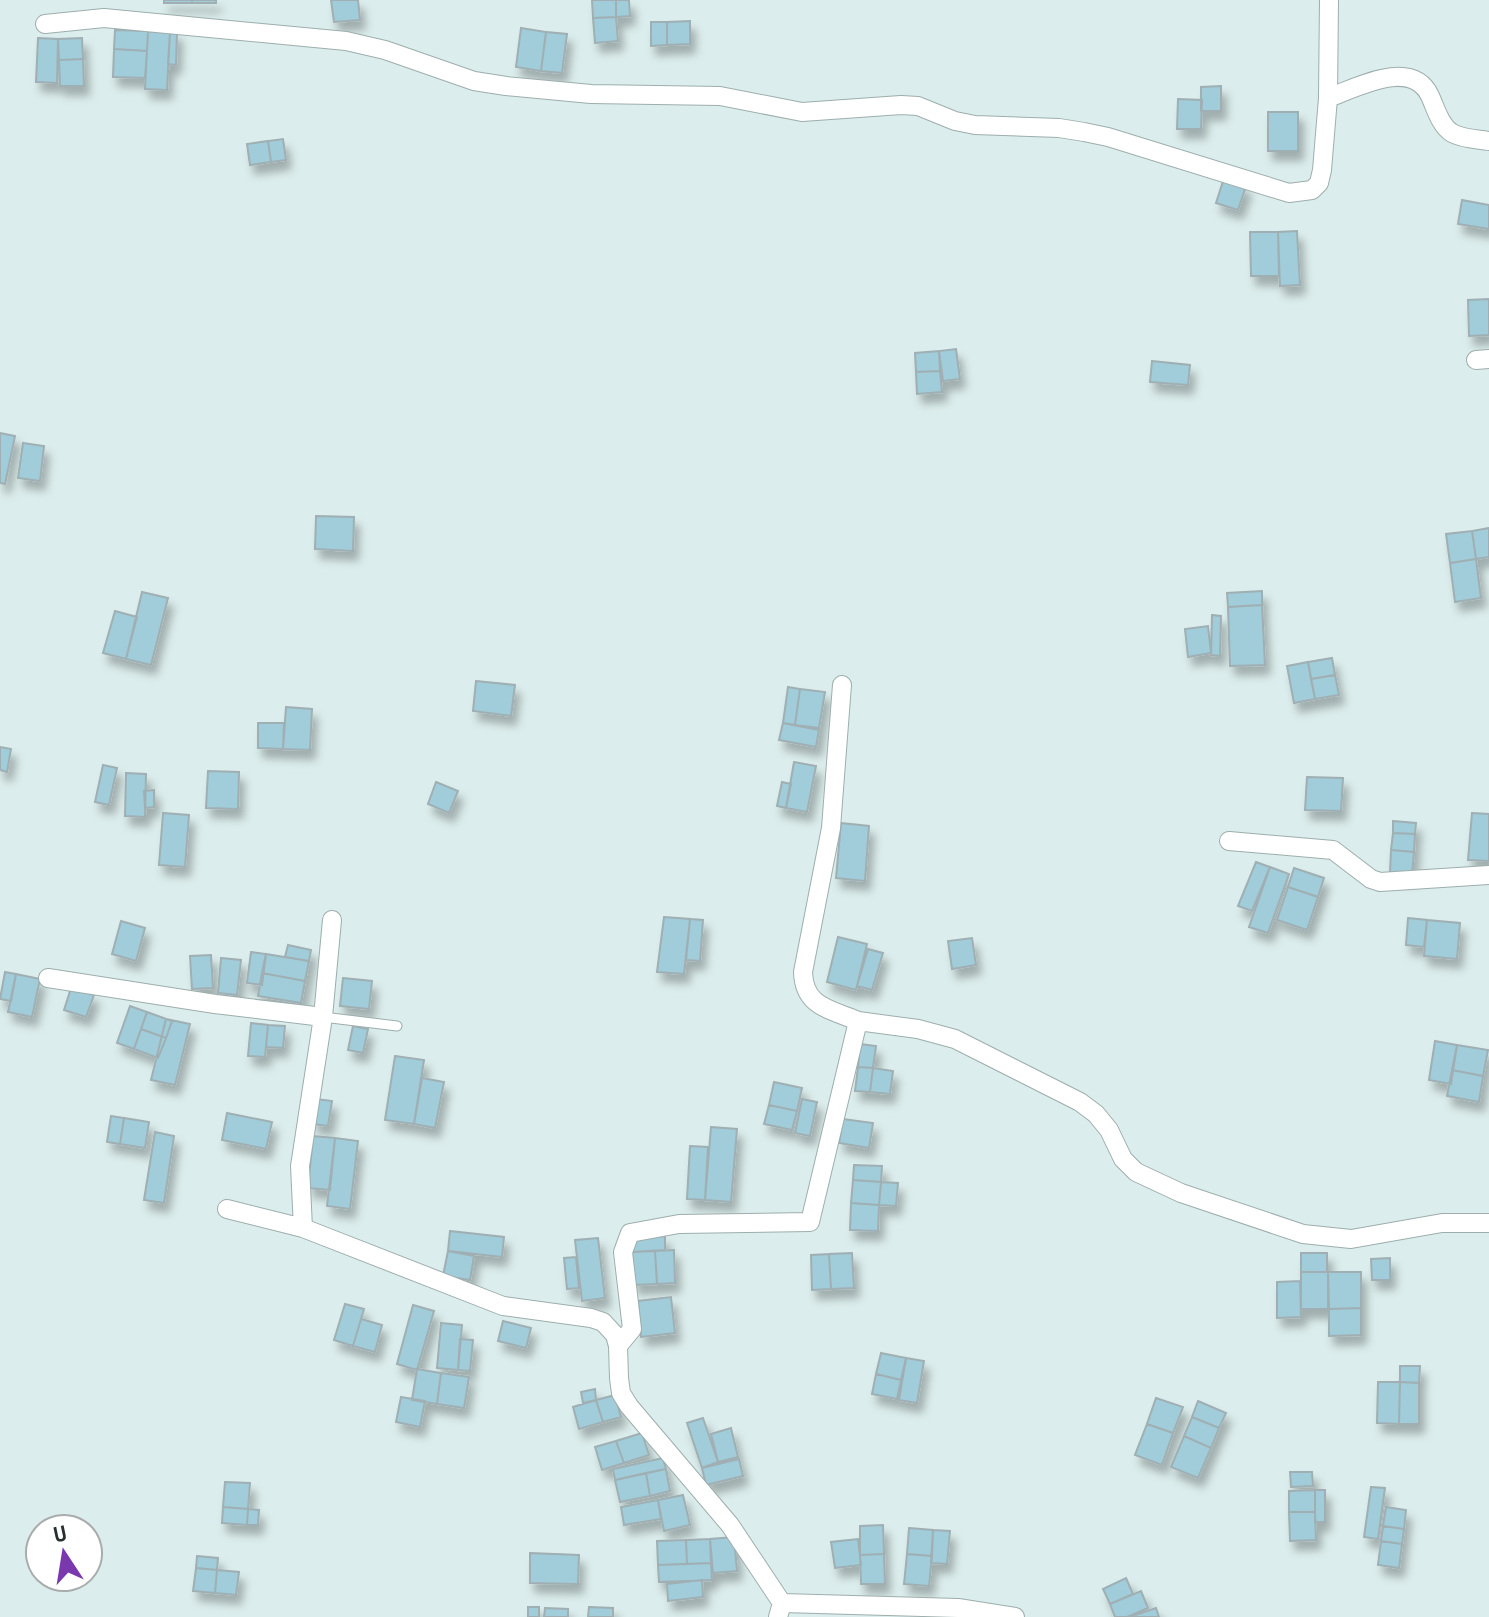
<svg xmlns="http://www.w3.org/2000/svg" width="1489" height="1617" font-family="'Archivo Narrow',sans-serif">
	<defs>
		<filter id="shadow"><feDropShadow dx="5" dy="9" stdDeviation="4" flood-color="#0004"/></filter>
	</defs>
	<rect width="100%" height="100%" fill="#dbedec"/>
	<path fill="#a0cdd9" stroke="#9fafb3" stroke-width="2" filter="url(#shadow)" d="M164,0h28v3h-28z
		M192,0h24v3h-24z
		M331,0h27l2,20 -26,2z
		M592,0h24v17l-23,1z
		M616,0h13l1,16 -14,1z
		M616,17l2,24 -23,2 -2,-25z
		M690,21v23l-23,1v-23z
		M651,22h16v23l-16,1z
		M521,28l25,4 -5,39 -25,-4z
		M115,30l33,1 -1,20 -33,-2z
		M148,31l22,1 -3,58 -22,-1z
		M170,32h7l-1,33 -8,-1z
		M546,32l21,2 -5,39 -21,-2z
		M38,38l20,1 -1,44 -21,-1z
		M82,38l1,21 -24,1 -1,-21z
		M114,49l33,2 -2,27 -32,-1z
		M83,59l1,27h-24l-1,-26z
		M1221,86v25h-20v-24z
		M1178,99l24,1 -1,29h-24z
		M1268,112h30v39h-30z
		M283,139l3,21 -15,2 -3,-21z
		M268,141l3,21 -21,3 -3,-21z
		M1224,178l22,8 -8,24 -22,-7z
		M1462,200l27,5v24l-31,-5z
		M1297,231l3,54 -20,1 -2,-54z
		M1250,232h28l1,44h-28z
		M1489,299v36l-20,1 -1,-36z
		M956,349l4,30 -17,2 -4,-30z
		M939,351l1,20 -24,1 -1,-19z
		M1152,361l38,4 -2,20 -38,-3z
		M940,371l2,21 -25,2 -1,-22z
		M0,433l15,3 -10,48 -5,-1z
		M23,443l21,3 -4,35 -22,-3z
		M316,516l38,1 -1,34 -38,-2z
		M1489,528v29l-13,2 -4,-28z
		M1472,531l4,28 -26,4 -4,-29z
		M1476,559l5,39 -26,4 -5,-39z
		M1262,591v14l-34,2 -1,-14z
		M142,592l26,6 -17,67 -25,-6z
		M1262,605l3,60 -35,1 -2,-59z
		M115,611l22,6 -11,42 -23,-6z
		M1212,615l9,1 -1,40 -9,-1z
		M1208,626l3,27 -23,4 -3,-28z
		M1332,658l3,17 -24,4 -3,-17z
		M1308,662l7,37 -21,4 -7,-37z
		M1335,675l4,20 -24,4 -4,-20z
		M476,681l39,4 -4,31 -38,-5z
		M788,687l12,2 -5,36 -12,-2z
		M800,689l25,3 -6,36 -24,-3z
		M286,707l26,2 -2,41 -27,-1z
		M258,723h26l-1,26 -25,-1z
		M783,723l36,7 -3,17 -37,-7z
		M0,747l11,2 -4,23 -7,-2z
		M794,762l22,4 -9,46 -21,-4z
		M103,765l14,3 -8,37 -14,-3z
		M208,771l31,1 -1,37 -32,-1z
		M126,773l20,1 -1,43 -20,-1z
		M1307,777l36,1 -2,33 -36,-1z
		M436,782l22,9 -9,22 -21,-9z
		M782,782l9,2 -5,24 -9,-2z
		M154,790v17l-9,1 -1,-17z
		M163,813l26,2 -4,52 -26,-2z
		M1472,813l17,1v47l-21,-1z
		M1393,821l23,2 -1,11 -22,-1z
		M841,823l28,3 -4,55 -29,-3z
		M1393,833l22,1 -1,18 -23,-2z
		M1391,850l23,2 -2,23 -22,-2z
		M1256,862l14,5 -18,44 -14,-5z
		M1270,867l19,7 -21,59 -19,-6z
		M1294,868l30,10 -6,19 -30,-10z
		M1288,887l30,10 -11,33 -30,-10z
		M664,917l26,2 -6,55 -27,-2z
		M1408,918l19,2 -3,27 -18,-2z
		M690,919l13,1 -3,41 -14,-1z
		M1427,920l33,3 -3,36 -33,-3z
		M121,921l24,7 -9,33 -24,-7z
		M838,937l29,7 -11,46 -29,-8z
		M972,938l4,27 -24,4 -4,-28z
		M288,945l23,5 -2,11 -24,-4z
		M868,949l15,4 -11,37 -15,-4z
		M251,952l15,2 -4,31 -15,-2z
		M266,954l43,7 -4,20 -43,-8z
		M211,955l2,33 -21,1 -2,-33z
		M221,958l20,2 -4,35 -19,-2z
		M5,972l11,2 -5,27 -11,-2z
		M262,973l43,8 -4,22 -43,-7z
		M16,974l24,5 -8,38 -24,-5z
		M343,978l29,3 -3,28 -29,-3z
		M71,988l23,7 -8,22 -22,-7z
		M130,1006l17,6 -13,37 -17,-6z
		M147,1012l25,9 -6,17 -25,-9z
		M166,1019l24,5 -15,61 -24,-5z
		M251,1023l17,2 -3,32 -17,-1z
		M268,1025l17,1 -2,22 -17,-1z
		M353,1026l15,3 -5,24 -15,-3z
		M141,1029l25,9 -8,20 -24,-9z
		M1435,1041l22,4 -6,39 -22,-4z
		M860,1044l16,2 -3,22 -15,-1z
		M1457,1045l31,5 -5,26 -31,-6z
		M395,1056l29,4 -10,64 -29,-4z
		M858,1067l15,1 -3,24 -15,-1z
		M873,1068l20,3 -3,23 -20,-2z
		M1452,1070l31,6 -4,26 -32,-6z
		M422,1078l22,4 -9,46 -21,-4z
		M774,1082l28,6 -5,23 -28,-6z
		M316,1099l16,2 -4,25 -16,-2z
		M802,1099l15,3 -7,34 -15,-3z
		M769,1105l28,6 -5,19 -28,-6z
		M227,1113l45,9 -6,27 -44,-9z
		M111,1116l13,2 -4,26 -13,-2z
		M124,1118l25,4 -4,26 -25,-4z
		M843,1119l30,4 -4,25 -30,-5z
		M711,1127l26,2 -6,73 -26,-2z
		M155,1132l19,4 -10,67 -20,-3z
		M313,1136l22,2 -5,52 -22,-2z
		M335,1138l23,3 -8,68 -23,-3z
		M690,1146l18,1 -3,53 -18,-1z
		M854,1165l28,1 -1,16 -28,-2z
		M853,1180l28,2 -2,23 -28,-2z
		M881,1182l17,1 -2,23 -17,-1z
		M851,1203l28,2 -1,26 -28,-1z
		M450,1231l54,6 -2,20 -54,-6z
		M665,1236v14l-33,2 -1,-13z
		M598,1238l7,60 -23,3 -7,-61z
		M674,1250l1,33 -18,1 -2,-33z
		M448,1251l26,5 -4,24 -27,-4z
		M655,1251l2,33 -24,1 -1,-33z
		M852,1253l2,35 -23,1 -2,-35z
		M1301,1253h26v19h-26z
		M829,1254l2,35 -19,1 -1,-35z
		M576,1257l3,31 -12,1 -3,-31z
		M1390,1258v22h-18l-1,-21z
		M1301,1272h27v37h-27z
		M1328,1272h33v36l-32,1z
		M1300,1281l1,36 -24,1v-36z
		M671,1297l4,36 -34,4 -3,-36z
		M345,1304l19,5 -11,37 -19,-6z
		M413,1305l21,6 -17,59 -20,-6z
		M1361,1308v27l-32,1v-27z
		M361,1319l21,6 -7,27 -22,-6z
		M503,1321l28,7 -5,20 -28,-7z
		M441,1323l21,2 -4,45 -21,-2z
		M460,1339l13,1 -3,31 -12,-1z
		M881,1353l25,5 -5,22 -25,-6z
		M906,1358l18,3 -7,42 -18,-3z
		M1400,1366h20l-1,17 -19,-1z
		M417,1369l24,4 -4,31 -25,-4z
		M441,1373l28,4 -5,31 -27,-4z
		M876,1374l25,6 -4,19 -25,-5z
		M1378,1382h22l-1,42 -22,-1z
		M1400,1382l19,1v41h-20z
		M595,1389l1,11 -13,3 -2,-11z
		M615,1395l6,22 -18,5 -7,-22z
		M401,1397l24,4 -5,26 -24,-5z
		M1156,1398l27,9 -10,26 -26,-9z
		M596,1400l7,22 -24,7 -6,-22z
		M1198,1401l28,12 -7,15 -27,-11z
		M1192,1417l27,11 -8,20 -27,-12z
		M703,1418l15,44 -16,6 -15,-45z
		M1147,1424l26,9 -11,32 -27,-10z
		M731,1428l7,29 -20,5 -7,-28z
		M642,1433l7,22 -25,8 -8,-22z
		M1184,1436l27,12 -13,30 -27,-11z
		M616,1441l8,22 -22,7 -7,-23z
		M663,1458l3,11 -51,11 -2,-11z
		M739,1459l4,17 -37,9 -4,-17z
		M666,1469l4,22 -20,5 -4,-23z
		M1290,1472h22l1,14 -22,1z
		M646,1473l4,23 -30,6 -5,-22z
		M225,1482l25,1 -2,26 -25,-2z
		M1371,1487l14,1 -7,51 -14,-2z
		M1315,1490h10v32h-10z
		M1315,1490v22h-26v-21z
		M683,1495l7,30 -26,6 -6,-31z
		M658,1500l3,19 -37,6 -3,-18z
		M223,1507l25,2 -1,16 -25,-2z
		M1386,1507l20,3 -2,19 -21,-3z
		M248,1509l11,1 -1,15h-11z
		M1289,1512h26l1,28 -26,1z
		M883,1525l1,29 -24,1v-29z
		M1383,1526l21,3 -2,15 -21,-3z
		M909,1528l24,2 -1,26 -25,-2z
		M933,1530l17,1 -3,33 -16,-1z
		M734,1537l3,34 -24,2 -3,-34z
		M710,1539l1,24 -24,1 -1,-24z
		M858,1539l3,26 -26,3 -4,-26z
		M686,1540l1,24 -29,1 -1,-24z
		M1381,1541l21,3 -3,24 -21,-3z
		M530,1553l49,2 -1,29 -48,-1z
		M884,1554l1,30h-24l-1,-29z
		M907,1554l25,2 -3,30 -25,-2z
		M197,1556l21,2 -1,12 -21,-2z
		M711,1563l1,17 -53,2 -1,-17z
		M196,1568l21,2 -2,23 -22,-2z
		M217,1570l22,2 -3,23 -21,-2z
		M1126,1578l7,16 -23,10 -7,-15z
		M702,1580l1,17 -35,4 -1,-17z
		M1141,1591l7,17 -21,9h-12l-5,-13z
		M528,1607h11v10h-11z
		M589,1607l24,1v9h-25z
		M545,1608l23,1v8h-24z
		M1156,1608l3,9h-30z"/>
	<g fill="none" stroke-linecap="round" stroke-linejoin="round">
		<g stroke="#9daeac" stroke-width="11">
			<path id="lane" d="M323,1017l74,9"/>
		</g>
		<g stroke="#9daeac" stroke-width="20">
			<path id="street" d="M45,24l59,-6 242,23 39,9 89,31 32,5 85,8 129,2 82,16 99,-7 17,1 37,15 20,4 84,3 25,4 24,5 181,56 23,-3 7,-7 3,-13 6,-72 1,-98
				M1328,98c28,-10 84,-41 102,-2 6,13 10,29 22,37 11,6 25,6 37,8
				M1476,360l13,-1
				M842,685l-11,143 -28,144c1,35 27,37 55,49
				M1229,841l104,9 38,29 9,3 109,-7
				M332,920l-9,97 -23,149 3,62 200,78 88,12 12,4 12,13 3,11 1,32 2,15 8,13 101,119 52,78 -4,14
				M48,978l167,26 108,13
				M227,1209l76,19
				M618,1346l14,-17 -9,-77 7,-19 49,-9 131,-2 48,-201 60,8 37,10 125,63 16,12 13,16 14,29 13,13 45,21 122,41 48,5 91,-16h47
				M782,1603l176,5 57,9"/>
		</g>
		<use href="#lane" stroke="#fff" stroke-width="9"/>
		<use href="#street" stroke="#fff" stroke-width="18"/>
	</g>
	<g transform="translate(64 1553) rotate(348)"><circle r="38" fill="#ffffff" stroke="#a9acac" stroke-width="2"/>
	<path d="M0-6L14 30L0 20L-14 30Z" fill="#7938ad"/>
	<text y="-12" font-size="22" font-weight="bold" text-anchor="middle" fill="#293030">U</text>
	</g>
</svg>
